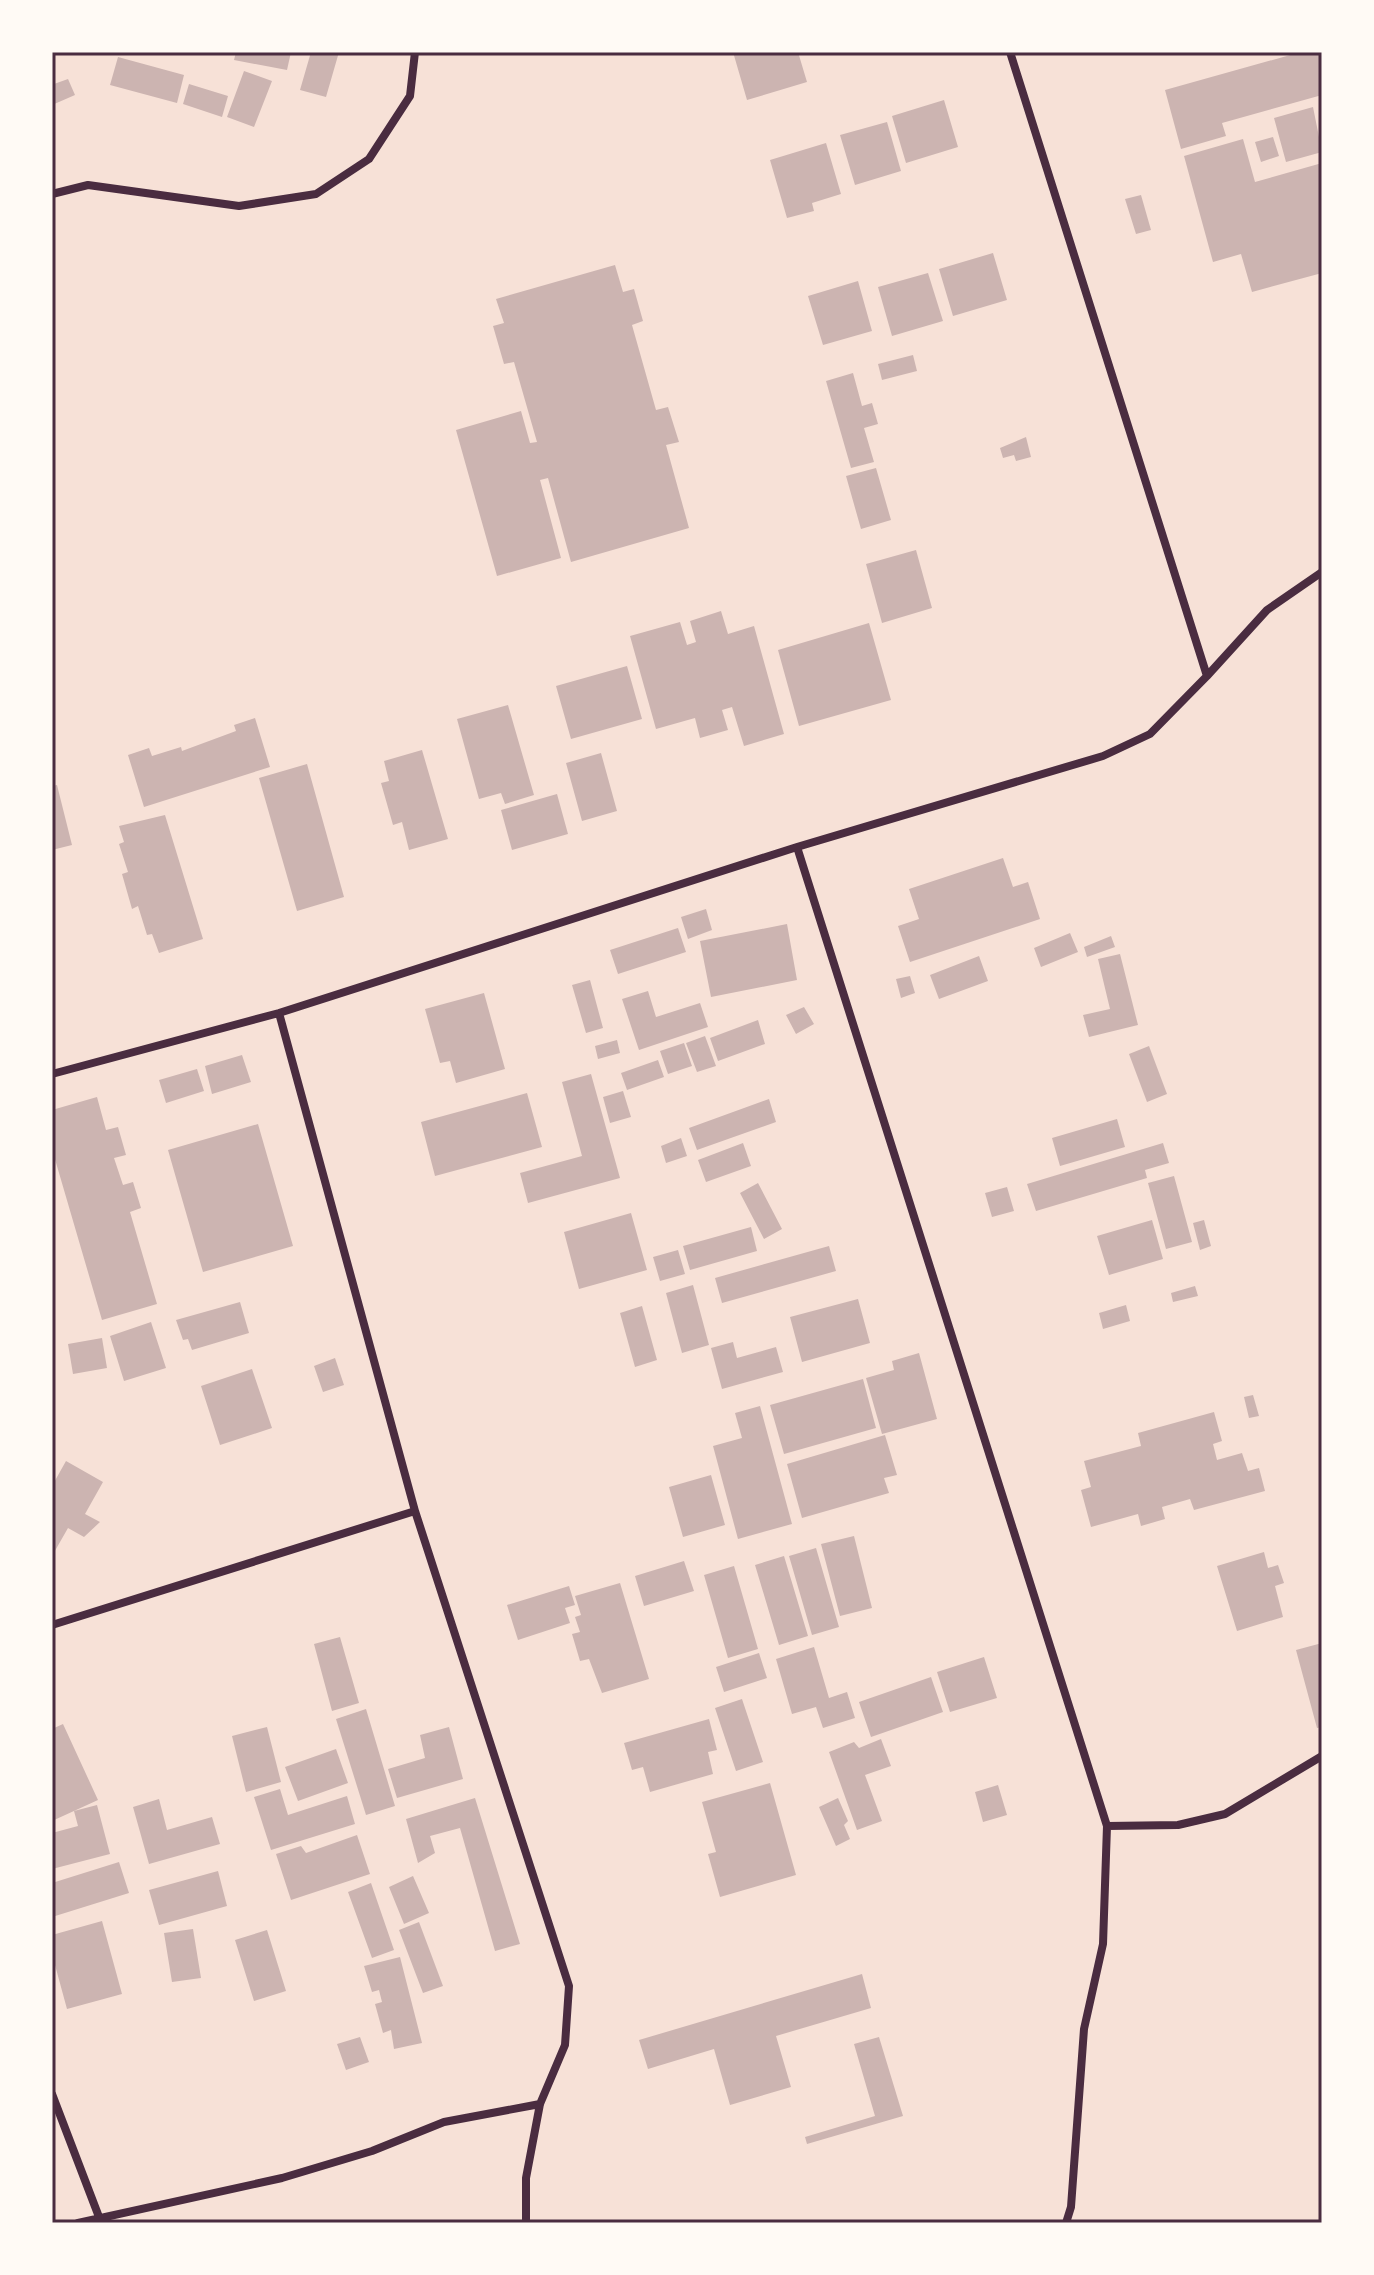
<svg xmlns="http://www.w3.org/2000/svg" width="1374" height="2275" font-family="'Fira Sans',sans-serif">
	<rect width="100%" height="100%" fill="#f7e1d7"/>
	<path fill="#ccb4b1" d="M236,52h55l-4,18 -53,-10z
		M311,52h28l-13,45 -26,-7z
		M733,52h65l9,30 -60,18z
		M1301,52h21v43l-100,28 4,13 -45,13 -16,-59z
		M118,57l66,18 -7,28 -67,-18z
		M244,71l28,10 -18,46 -27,-10z
		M52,79l2,5 14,-5 7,16 -23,10z
		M189,84l39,12 -6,21 -39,-13z
		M944,100l14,47 -52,16 -14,-47z
		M1313,107l9,45 -36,10 -12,-44z
		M887,122l14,49 -46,14 -15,-50z
		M1273,137l6,19 -18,6 -6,-20z
		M1243,139l12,43 67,-19v110l-70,19 -11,-38 -28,8 -29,-106z
		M826,143l15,51 -29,9 2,8 -27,7 -17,-58z
		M1141,195l10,35 -15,4 -11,-35z
		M993,253l14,47 -54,16 -14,-47z
		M615,265l8,27 11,-3 9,32 -11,4 24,85 12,-3 11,35 -13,3 23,83 -118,34 -23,-84 -8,2 21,78 -64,18 -41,-146 65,-19 9,32 7,-1 -23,-80 -10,2 -11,-38 11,-3 -8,-24z
		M928,273l15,48 -51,15 -14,-49z
		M858,281l14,50 -49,14 -15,-49z
		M913,355l4,16 -35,9 -4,-16z
		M853,373l9,33 10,-3 6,21 -14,4 10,34 -23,6 -25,-87z
		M1026,437l5,20 -15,4 -2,-6 -11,3 -3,-10z
		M876,468l15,52 -30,9 -15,-53z
		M916,550l16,58 -50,15 -16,-59z
		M721,611l7,23 26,-8 30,108 -40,12 -12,-39 -10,3 6,20 -28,8 -5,-20 -39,11 -26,-93 50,-14 7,23 9,-3 -6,-21z
		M869,623l22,77 -92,26 -21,-76z
		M627,666l15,53 -71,20 -15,-53z
		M508,705l26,90 -29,9 -4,-11 -22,6 -22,-80z
		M255,718l15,49 -126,40 -16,-52 21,-7 3,8 29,-9 1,4 54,-20 -2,-6z
		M422,750l26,89 -39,11 -7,-28 -9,3 -12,-42 8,-2 -5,-20z
		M601,753l16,58 -35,10 -16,-58z
		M307,764l37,133 -47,14 -38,-133z
		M57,785l15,60 -20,5v-64z
		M557,794l11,40 -56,16 -11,-40z
		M165,815l38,124 -44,14 -7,-19 -5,1 -9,-29 -6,3 -10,-35 6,-2 -9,-28 5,-2 -5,-16z
		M1003,858l10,29 15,-5 12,37 -130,43 -12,-36 21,-7 -10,-30z
		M706,909l6,21 -24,9 -7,-22z
		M787,924l10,56 -86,17 -11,-56z
		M678,928l8,24 -68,22 -8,-24z
		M1070,933l8,19 -37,15 -7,-19z
		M1111,936l4,11 -28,10 -3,-10z
		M1120,954l18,71 -49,12 -6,-22 27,-6 -12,-50z
		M979,956l9,25 -49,18 -9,-24z
		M910,976l5,17 -14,5 -5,-19z
		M590,980l13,48 -17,5 -14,-48z
		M648,991l8,26 44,-14 8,24 -69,23 -17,-51z
		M484,993l21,76 -49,14 -6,-22 -10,2 -15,-54z
		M804,1007l10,17 -18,10 -10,-19z
		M758,1020l7,24 -47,17 -8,-23z
		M705,1036l11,30 -19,6 -11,-29z
		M617,1040l3,13 -22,6 -3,-13z
		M684,1043l8,23 -24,8 -8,-23z
		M1149,1046l18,48 -20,8 -18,-48z
		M242,1055l9,27 -39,12 -7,-28z
		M658,1060l6,17 -37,13 -6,-17z
		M197,1069l7,22 -38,12 -7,-23z
		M591,1074l29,104 -92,25 -8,-30 62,-17 -20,-74z
		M623,1091l8,26 -21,6 -7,-26z
		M527,1093l15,54 -107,29 -14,-54z
		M97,1097l9,33 12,-3 8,28 -12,3 9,27 10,-3 8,26 -11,4 27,92 -55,16 -50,-171v-39z
		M769,1099l7,23 -79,28 -8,-22z
		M1117,1119l8,28 -65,19 -8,-28z
		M258,1124l35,122 -90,26 -35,-122z
		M681,1138l6,18 -21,7 -5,-17z
		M743,1143l8,23 -45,16 -8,-22z
		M1163,1143l6,20 -24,7 2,8 -111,33 -9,-27z
		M1174,1176l18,66 -26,7 -18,-66z
		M758,1183l24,46 -18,10 -24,-46z
		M1007,1187l7,24 -22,6 -7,-24z
		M631,1213l16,57 -68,19 -15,-57z
		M1152,1220l11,39 -54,16 -12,-39z
		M1204,1220l7,26 -11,4 -7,-27z
		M751,1227l6,24 -67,19 -7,-24z
		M829,1246l7,25 -114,32 -7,-25z
		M678,1250l7,24 -25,7 -7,-24z
		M693,1285l16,60 -27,8 -16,-60z
		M1195,1286l3,10 -25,6 -2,-9z
		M858,1299l12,44 -68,19 -12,-45z
		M240,1302l9,31 -57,17 -4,-11 -5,1 -7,-20z
		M1126,1305l4,16 -27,8 -4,-16z
		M642,1306l15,54 -22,7 -15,-54z
		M151,1322l15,46 -42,13 -14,-45z
		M102,1338l5,30 -34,6 -5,-30z
		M733,1342l4,16 39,-11 7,25 -61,17 -11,-41z
		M919,1353l18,66 -55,15 -16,-56 28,-8 -2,-9z
		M335,1358l9,27 -21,7 -9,-26z
		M252,1369l20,59 -52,17 -19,-59z
		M863,1379l13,49 -92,26 -14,-49z
		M1253,1395l6,21 -10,2 -5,-21z
		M760,1406l32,118 -54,15 -25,-93 29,-8 -7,-25z
		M1214,1412l8,29 -9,3 4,16 25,-7 6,18 11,-3 6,23 -71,19 -4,-11 -28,8 3,12 -24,7 -3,-12 -47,13 -10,-37 10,-3 -7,-26 57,-15 -3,-13z
		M885,1435l12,40 -13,3 5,15 -87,25 -15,-54z
		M66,1461l37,21 -18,32 15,8 -16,15 -16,-9 -16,28v-70z
		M711,1475l14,50 -42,12 -14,-50z
		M854,1536l18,72 -32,8 -19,-72z
		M816,1548l23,79 -27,8 -23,-79z
		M1264,1552l4,16 10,-3 6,18 -9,3 8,31 -46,14 -20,-65z
		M784,1556l24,80 -29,9 -24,-80z
		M684,1561l10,30 -50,15 -9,-30z
		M734,1566l24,83 -30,9 -24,-83z
		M620,1583l29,96 -47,14 -13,-34 -9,2 -8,-27 8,-2 -5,-15 6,-2 -6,-19z
		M569,1586l6,19 -10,3 5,15 -52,17 -11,-35z
		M340,1637l19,66 -27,8 -18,-67z
		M1322,1643v84l-5,1 -21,-78z
		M814,1647l15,51 18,-6 8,26 -32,10 -7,-21 -24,7 -16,-55z
		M759,1653l8,25 -43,14 -8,-25z
		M984,1657l13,41 -47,14 -13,-40z
		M931,1677l12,35 -72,25 -12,-35z
		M742,1699l21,63 -27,9 -21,-63z
		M366,1709l29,97 -29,9 -30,-96z
		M709,1719l8,31 -9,2 5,22 -63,18 -7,-25 -11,3 -8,-27z
		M63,1724l35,76 -46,21v-92z
		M267,1727l14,55 -35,10 -14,-56z
		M449,1727l14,52 -66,19 -9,-29 37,-11 -5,-23z
		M881,1739l10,27 -26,9 17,46 -25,9 -28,-78 25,-10 5,6z
		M336,1749l12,34 -50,18 -13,-34z
		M770,1783l26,92 -76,22 -12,-43 8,-2 -14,-50z
		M998,1785l9,30 -24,7 -8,-30z
		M280,1789l8,26 59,-19 8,28 -84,26 -17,-53z
		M475,1798l45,146 -25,7 -35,-123 -30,8 5,17 -17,10 -12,-44z
		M838,1798l10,23 -4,4 6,14 -14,7 -17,-39z
		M159,1799l8,31 45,-13 8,27 -71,20 -16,-57z
		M97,1805l13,49 -58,15v-36l26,-7 -4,-15z
		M357,1835l13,39 -79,26 -15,-46 25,-8 5,7z
		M119,1862l10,31 -77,24v-34z
		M218,1871l9,35 -68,19 -10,-35z
		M413,1876l16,37 -25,11 -15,-37z
		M371,1883l23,67 -22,8 -24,-66z
		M102,1921l20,73 -55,15 -15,-55v-19z
		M419,1922l24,64 -20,7 -24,-63z
		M193,1929l8,49 -29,4 -8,-49z
		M267,1930l19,61 -32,10 -19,-61z
		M400,1957l22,86 -28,6 -3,-19 -8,3 -8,-29 7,-2 -3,-12 -7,2 -8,-26z
		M862,1974l9,34 -95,28 15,51 -61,18 -16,-56 -66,20 -9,-29z
		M360,2037l9,25 -23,8 -9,-26z
		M879,2037l24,79 -96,28 -2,-7 70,-21 -21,-72z"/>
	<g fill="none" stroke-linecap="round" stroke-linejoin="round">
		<path stroke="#4a2c40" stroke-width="8" d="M52,194l36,-9 151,21 77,-12 53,-35 41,-63 5,-44
			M1207,676l60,-66 55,-38
			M797,847l310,979 -4,118 -19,85 -13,178 -5,16
			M279,1013l136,498 154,475 -4,59 -25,59 -14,74v45
			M52,1074l227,-61 518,-166 306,-91 47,-22 57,-58 -197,-624
			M52,1625l363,-114
			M1107,1826l71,-1 47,-11 97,-58
			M52,2094l47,123
			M78,2223l204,-45 90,-27 72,-29 96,-18"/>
	</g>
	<rect width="1374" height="2275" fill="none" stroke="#fffaf5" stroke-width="108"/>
	<rect x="54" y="54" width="1266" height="2167" fill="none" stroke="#4a2c40" stroke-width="3"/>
</svg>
